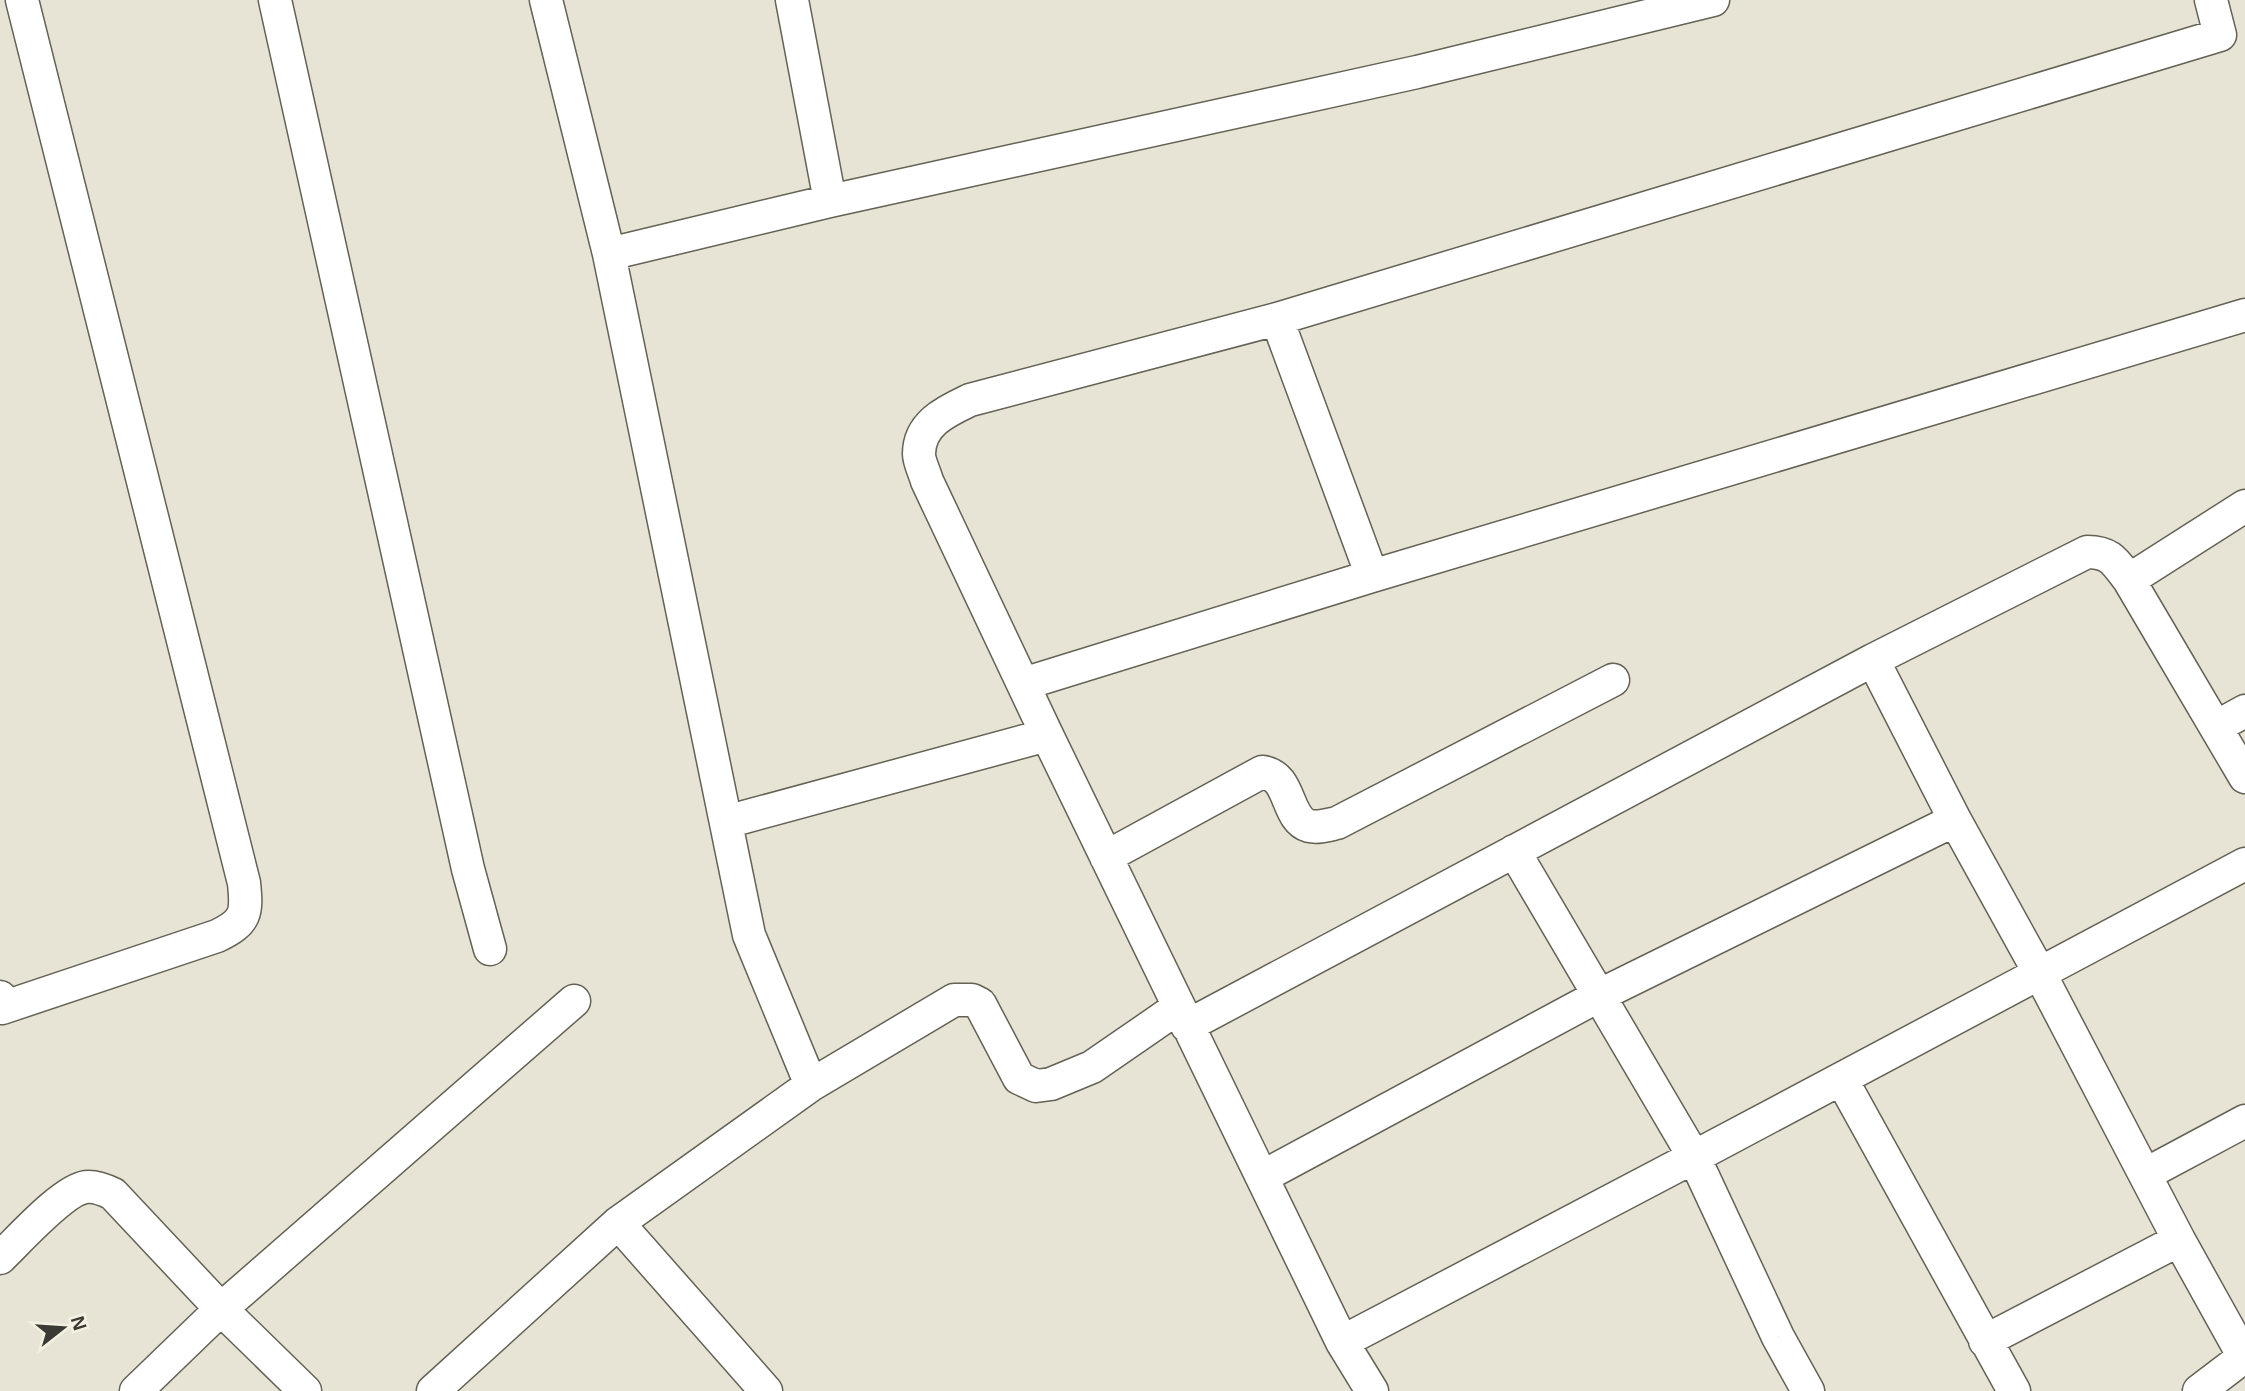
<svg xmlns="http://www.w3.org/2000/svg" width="2245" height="1391" font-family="Arial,sans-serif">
	<rect width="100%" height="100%" fill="#e7e4d5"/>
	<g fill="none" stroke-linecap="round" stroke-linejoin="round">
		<g stroke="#646255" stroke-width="35">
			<path id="minor" d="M275,0l193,869 22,80
				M546,0l63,254 221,-53 587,-129 296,-72
				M792,0l38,201
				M1277,319l95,257
				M2129,580l116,-74
				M1873,660l82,160 84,152 140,268 65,117
				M1023,684l349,-108 873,-261
				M2216,727l29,-16
				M726,822l321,-87
				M1514,851l180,306 551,-293
				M1106,857l156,-85c30,3 23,47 47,54 9,2 19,-1 28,-3l276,-143
				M0,997l2,11 215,-72c30,-14 30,-24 27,-53l-222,-883
				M1187,1026l686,-366 214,-108c24,0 28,10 42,28l116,197
				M1842,1080l172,311
				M811,1085l143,-85h18l8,4 39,74 17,8 15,-2 41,-17 87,-60
				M2146,1174l99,-53
				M1262,1177l338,-182 355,-175
				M618,1223l148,168
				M0,1258c18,-17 63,-68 86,-71 9,-1 19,3 27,7l108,115 -85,82
				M1985,1341l194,-101
				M1342,1342l352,-185 84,180 30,54
				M305,1391l-84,-82 353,-308
				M433,1391l185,-168 193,-138 -62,-150 -140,-681
				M1372,1391l-30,-49 -295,-607 -120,-254c-2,-8 -8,-19 -8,-27 0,-31 28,-43 51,-54l307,-81 943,-284 -9,-35
				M2199,1391l46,-35"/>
		</g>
		<use href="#minor" stroke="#fff" stroke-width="32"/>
	</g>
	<g transform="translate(63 1328) rotate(73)" stroke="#f4f1e2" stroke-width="5" paint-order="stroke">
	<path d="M0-5L12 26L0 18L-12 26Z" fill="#3c3a34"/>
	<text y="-10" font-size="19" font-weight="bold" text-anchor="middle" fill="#3c3a34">N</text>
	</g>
</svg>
